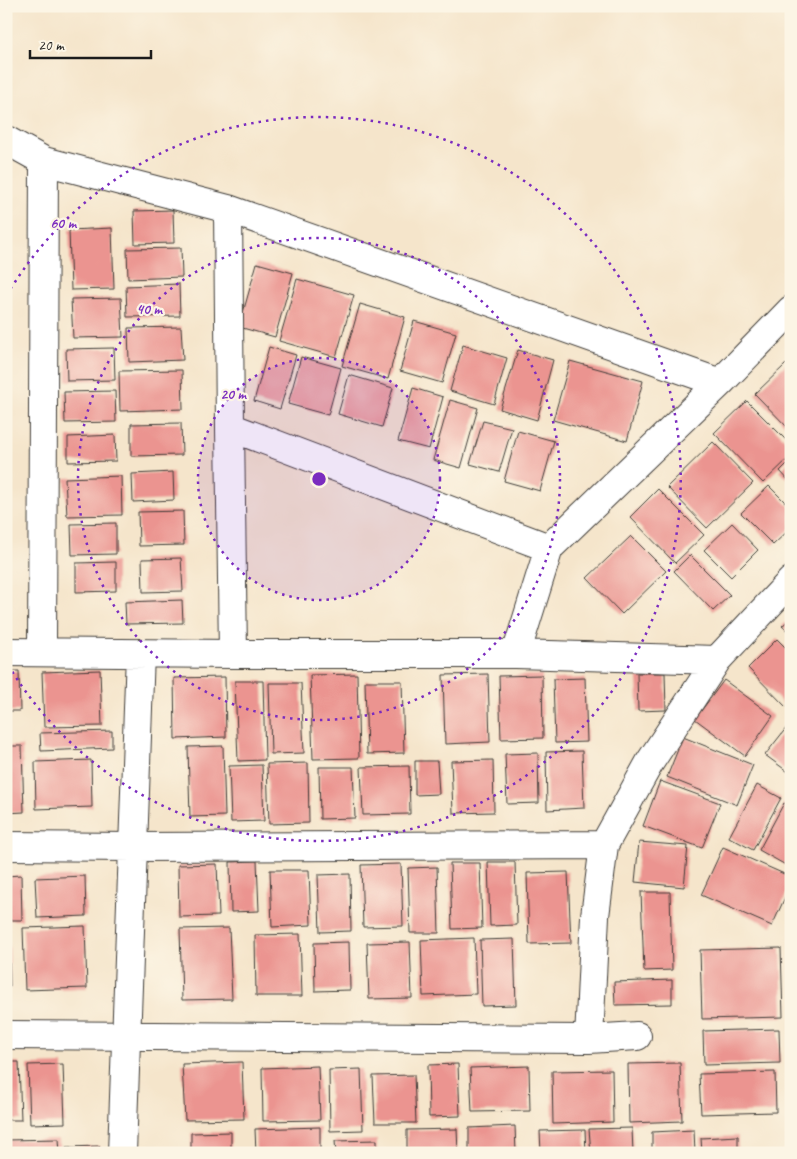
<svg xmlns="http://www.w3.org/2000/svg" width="797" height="1159" font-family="Caveat,sans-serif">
	<rect width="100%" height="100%" fill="#fcf5e5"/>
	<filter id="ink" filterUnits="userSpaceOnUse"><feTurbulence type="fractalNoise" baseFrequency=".02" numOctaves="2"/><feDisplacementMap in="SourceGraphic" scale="10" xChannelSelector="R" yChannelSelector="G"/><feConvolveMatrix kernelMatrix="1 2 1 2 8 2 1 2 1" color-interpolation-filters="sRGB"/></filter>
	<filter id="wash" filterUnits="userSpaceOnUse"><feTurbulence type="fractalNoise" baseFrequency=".0096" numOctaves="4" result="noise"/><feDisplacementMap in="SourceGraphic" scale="20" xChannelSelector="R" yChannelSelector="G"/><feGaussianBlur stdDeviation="1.12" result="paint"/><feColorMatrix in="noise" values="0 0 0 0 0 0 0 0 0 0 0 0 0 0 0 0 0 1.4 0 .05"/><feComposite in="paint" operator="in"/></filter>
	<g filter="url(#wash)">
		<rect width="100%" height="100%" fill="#f5e5cb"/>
		<g id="blocks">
			<path fill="#eb9490" d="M173,210l1,33 -39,1 -1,-33z
				M112,228l2,61 -43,1 -2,-60z
				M181,248l1,29 -54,2 -1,-30z
				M257,263l36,10 -18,64 -36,-10z
				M297,279l57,16 -18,62 -57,-16z
				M179,284l1,32 -53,1 -1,-31z
				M121,298l2,39 -50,1 -2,-39z
				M360,304l45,13 -17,62 -46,-13z
				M414,321l42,12 -14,50 -42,-12z
				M181,327l2,33 -54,2 -1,-34z
				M463,345l44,13 -13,46 -44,-13z
				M269,347l27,8 -16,54 -26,-8z
				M114,348l1,32 -48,1 -1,-32z
				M518,350l35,10 -16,60 -37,-11z
				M301,357l40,11 -13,47 -40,-11z
				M570,361l73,20 -16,60 -74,-21z
				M786,364l5,5v62l-36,-37z
				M182,370l1,39 -63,2 -1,-40z
				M349,375l44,13 -11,39 -44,-13z
				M413,388l30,9 -14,52 -31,-8z
				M115,391l1,31 -51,1 -1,-31z
				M450,400l28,8 -17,60 -28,-8z
				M747,401l44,44v11l-28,27 -49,-50z
				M483,421l29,7 -13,44 -29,-8z
				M181,423l1,32 -51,1v-32z
				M518,431l36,10 -14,50 -36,-10z
				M115,435l1,26 -48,1v-25z
				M713,442l40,41 -46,45 -40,-41z
				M791,460v23l-11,-12z
				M173,472l1,28 -41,2 -1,-28z
				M121,476l1,39 -55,1 -2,-38z
				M769,486l22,22v20l-18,17 -32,-32z
				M658,489l46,46 -29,28 -45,-46z
				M183,511l1,34 -45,1 -1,-34z
				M116,523v31l-44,1 -1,-31z
				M732,523l26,27 -27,27 -27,-27z
				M631,536l35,35 -44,43 -35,-36z
				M690,555l40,40 -17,16 -39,-40z
				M181,558l2,33 -40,1 -1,-33z
				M116,562v29l-40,1v-29z
				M182,600l1,23 -57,1 -1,-22z
				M791,618v16l-9,-8z
				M777,639l14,14v50l-5,4 -38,-39z
				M100,670l2,56 -58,1 -2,-55z
				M6,671h13l1,40h-14z
				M637,673h28l1,37 -28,1z
				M357,674l2,84 -46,1 -3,-84z
				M488,674l2,68 -45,2 -2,-69z
				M542,675l1,63 -42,1 -2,-63z
				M225,677l1,60 -51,2 -1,-61z
				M585,678l2,64 -32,1 -2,-64z
				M724,680l49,36 -28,40 -50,-37z
				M235,681h28l2,79 -27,1z
				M365,681h37l2,72 -37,1z
				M269,683h32l3,70 -33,1z
				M791,722v52l-26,-19z
				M112,731v17l-71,3 -1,-18z
				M683,737l70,28 -16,40 -70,-28z
				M6,746h16l2,66 -18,1z
				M223,746l2,70 -35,1 -2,-70z
				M582,751l2,57 -37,2 -1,-58z
				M538,753l1,50 -32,1 -2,-50z
				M91,760l1,47 -56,2 -1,-47z
				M493,760l1,52 -41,1 -2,-52z
				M415,761h22l2,33 -24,1z
				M308,763l1,60 -40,1 -2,-60z
				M262,765l2,56 -33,1 -2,-56z
				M409,766l1,48 -47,1 -2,-48z
				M319,767h34l2,51 -35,1z
				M660,781l60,22 -18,45 -59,-22z
				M757,785l24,13 -28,52 -24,-13z
				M784,803l7,4v61l-32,-18z
				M639,842l49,4 -4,41 -49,-5z
				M723,847l68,30v7l-19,42 -71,-31z
				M257,861l2,50 -28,1 -1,-50z
				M488,862h27l2,63 -27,1z
				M450,863h30l2,65 -30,1z
				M217,864l2,52 -40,1 -1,-52z
				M401,864l2,62 -40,1 -2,-62z
				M437,867l2,66h-29l-2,-65z
				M270,870h39l2,55 -39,2z
				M568,872l3,71 -42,1 -2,-71z
				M350,874l1,57 -31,1 -2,-57z
				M21,875l1,45h-16v-44z
				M85,876l1,40 -49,2 -2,-40z
				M641,892h29l2,78 -28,1z
				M85,926l2,62 -62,2 -2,-62z
				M229,928l3,71 -50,1 -2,-71z
				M300,934l2,62h-46l-1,-61z
				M474,938l2,56 -53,2 -2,-56z
				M514,939l2,66 -34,1 -2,-66z
				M349,942l1,48 -35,1 -1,-48z
				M410,942l2,56 -43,1 -2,-56z
				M6,944h3l1,42h-4z
				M781,948l2,69 -81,2 -2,-69z
				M672,980v24l-57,1 -1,-23z
				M779,1029l1,34 -76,2 -1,-34z
				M6,1062h13l2,58h-15z
				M242,1062l2,57 -59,1 -3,-56z
				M680,1063l2,58 -53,2 -1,-59z
				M63,1064l2,59 -35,1 -2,-59z
				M458,1064l2,52 -31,1 -1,-52z
				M318,1066l2,54 -57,1 -1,-53z
				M529,1066l1,45 -58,1 -2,-44z
				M361,1069l2,61 -33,1 -1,-61z
				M612,1070l1,52 -60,2 -1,-53z
				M775,1072l1,40 -75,2 -2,-40z
				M414,1075l2,48h-41l-2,-47z
				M515,1126l1,27h-47v-25z
				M320,1127v26h-64l-1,-24z
				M632,1128l1,25h-42l-2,-24z
				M457,1129l1,24h-51v-23z
				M585,1130l1,23h-45l-1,-22z
				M694,1130l1,23h-43v-21z
				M231,1132v21h-40v-20z
				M738,1136v17h-36l-1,-15z
				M59,1139l1,14h-54v-13z
				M377,1140v13h-41l-1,-12z
				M100,1146v7h-34v-6z"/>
		</g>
	</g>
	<g filter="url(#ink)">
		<use href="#blocks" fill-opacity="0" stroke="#3d3a36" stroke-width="1"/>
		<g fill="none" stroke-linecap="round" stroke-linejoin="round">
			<g stroke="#3d3a36" stroke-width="30">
				<path id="street" d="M6,140l38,21 184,48 492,174
					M228,209l2,218 3,227
					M230,427l319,121
					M6,652l227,2h283l201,6
					M42,652l2,-491
					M516,654l33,-106 171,-165 71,-73
					M6,846l127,1 471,-2
					M6,1035l583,4 48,-3
					M589,1039l6,-123 9,-71 46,-83 67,-102 74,-79
					M122,1153l18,-500"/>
			</g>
			<use href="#street" stroke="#fff" stroke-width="28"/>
		</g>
	</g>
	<circle cx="319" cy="479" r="121" fill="#7b2cbf" fill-opacity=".12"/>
	<g fill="none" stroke="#7b2cbf" stroke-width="2.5" stroke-dasharray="2.5 5">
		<circle cx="319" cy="479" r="121"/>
		<circle cx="319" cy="479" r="241"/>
		<path d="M7 295A362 362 0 1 1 7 663"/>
	</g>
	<circle cx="319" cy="479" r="8" fill="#7b2cbf" stroke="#fcf5e5" stroke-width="2.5"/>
	<g font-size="15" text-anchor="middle" font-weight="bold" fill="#7b2cbf" stroke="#fcf5e5" stroke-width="4.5" stroke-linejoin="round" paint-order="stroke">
		<text x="63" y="228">60 m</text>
		<text x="149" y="314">40 m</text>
		<text x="233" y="399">20 m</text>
	</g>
	<rect width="797" height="1159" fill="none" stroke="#fcf5e5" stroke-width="25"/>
	<path d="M30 50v8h121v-8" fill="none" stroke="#1c1c1c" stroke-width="2.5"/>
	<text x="38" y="50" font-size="15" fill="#1c1c1c" stroke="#fcf5e5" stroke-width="4" paint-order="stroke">20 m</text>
</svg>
